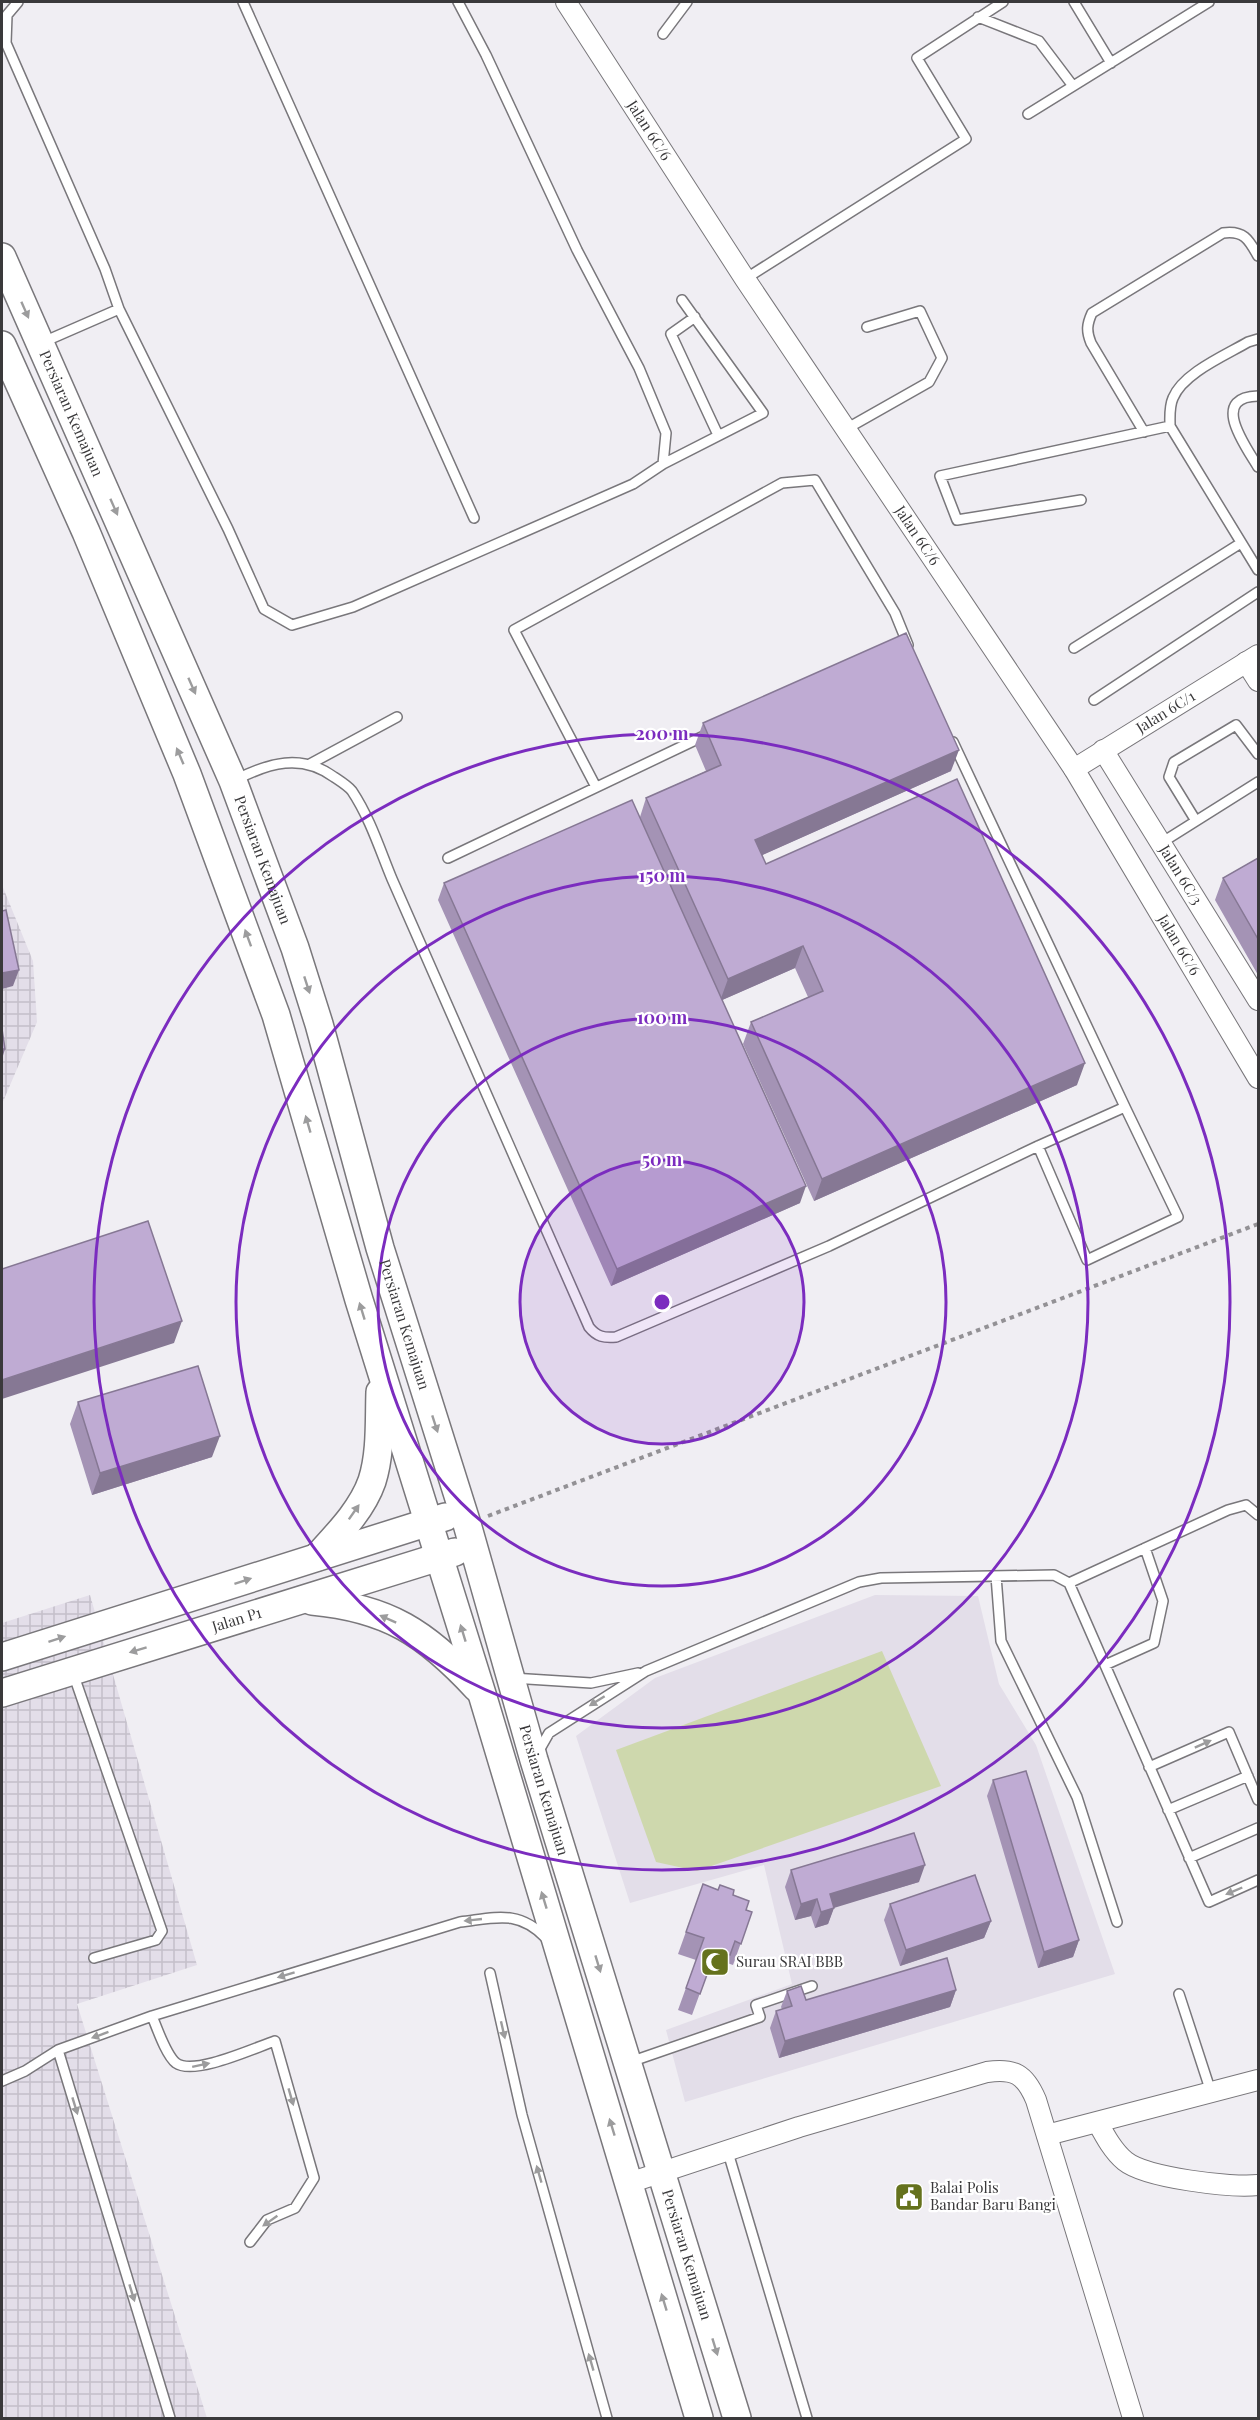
<svg xmlns="http://www.w3.org/2000/svg" width="1260" height="2420" font-family="'Playfair Display',serif">
	<defs>
		<pattern id="industrial-grid" width="8" height="8" patternUnits="userSpaceOnUse" patternTransform="scale(1.5)"><rect width="8" height="8" fill="#e3dee9"/><path d="M0 4h8M4 0v8" fill="none" stroke="#c4bfc9"/></pattern>
	</defs>
	<rect width="100%" height="100%" fill="#f0eef3"/>
	<path fill="#e3dee9" d="M875,1595l103,1 21,88 37,61 79,229 -430,128 -19,-72 126,-46 -28,-119 -134,38 -54,-167 79,-58z"/>
	<path fill="url(#industrial-grid)" d="M2,885l31,76 4,61 -35,82z
		M90,1595l107,370 -120,39 130,414h-205v-795z"/>
	<path fill="#ced8ad" d="M882,1651l59,135 -244,85 -41,-9 -40,-112z"/>
	<g fill="none" stroke-linecap="round" stroke-linejoin="round">
		<g stroke="#79777b" stroke-width="12">
			<path id="service" d="M18,2l-11,13 -1,28 99,226 14,40 109,220 36,80 28,16 61,-18 280,-123 30,-20 3,-31 -27,-65 -62,-118 -91,-195 -28,-53
				M243,2l231,516
				M1074,2l37,61
				M978,17l61,24 34,45
				M663,34l24,-32
				M1028,114l181,-112
				M745,279l221,-140 -49,-81 86,-56
				M695,317l-24,17 47,101
				M1258,339l-10,3c-22,13 -65,31 -75,56 -4,9 -3,18 -3,28l88,144
				M41,343l78,-34
				M1258,396c-50,1 -11,52 0,71
				M846,429l83,-47 13,-24 -22,-47 -53,16
				M1144,432l-53,-89c-5,-12 -4,-19 1,-30l131,-80c21,-3 26,7 35,23
				M663,464l100,-51 -81,-113
				M1081,500l-124,20 -17,-44 230,-50
				M1074,648l167,-105
				M1094,700l164,-108
				M310,764l87,-47
				M235,780c34,-17 66,-27 99,-3 6,4 14,9 18,14 18,27 28,59 40,88l197,448c8,10 15,11 27,10l213,-91 209,-100 87,-39 -172,-365
				M596,787l-82,-157 268,-147 33,-3 80,133 13,32
				M1196,821l-27,-44 5,-15 62,-37 22,29
				M1161,843l97,-61
				M448,858l260,-124
				M1038,1146l49,114 91,-43 -53,-110
				M996,1576l5,65 76,156 40,125
				M1069,1583l159,-73 18,-5 12,10
				M1105,1665l49,-22 9,-42 -18,-53
				M73,1673l89,258 -6,9 -62,18
				M512,1678l79,5 47,-10
				M537,1754l12,-21 97,-62 213,-89 22,-4 173,-3 15,8 140,319 49,-22
				M1149,1767l80,-35 29,68
				M1168,1810l80,-34
				M1189,1858l69,-30
				M490,1973l32,142 85,303
				M1179,1994l32,98
				M152,2016c5,12 14,39 24,47 18,13 78,-15 99,-22l39,137 -19,30 -28,12 -17,22
				M58,2050l112,368
				M630,2062l130,-45 -4,-12 56,-19
				M2,2081l23,-10 33,-21 94,-34 308,-94c35,-4 58,-13 86,16
				M727,2149l80,269"/>
		</g>
		<g stroke="#79777b" stroke-width="22">
			<g id="minor">
				<path id="s1" d="M566,2l179,277 329,490 184,309"/>
				<path d="M1246,662l12,19"/>
				<path id="s2" d="M1103,750l155,250"/>
				<path id="s3" d="M1074,769l184,-114"/>
				<path d="M1098,2123c7,13 15,28 27,38 21,17 107,27 133,24"/>
				<path d="M1047,2135l211,-55"/>
				<path d="M629,2183l170,-56 188,-55c27,-4 38,2 49,28l97,318"/>
			</g>
		</g>
		<g stroke="#79777b" stroke-width="30">
			<g id="secondary">
				<path id="s4" d="M2,257l231,524 62,167 24,76 61,224 87,276 67,236 203,658"/>
				<path d="M2,345l84,187 101,242 89,241 83,285 123,394 217,724"/>
				<path d="M317,1557c20,-22 45,-47 55,-76 9,-28 7,-60 8,-89"/>
				<path d="M312,1601c76,7 114,32 165,87"/>
				<path d="M2,1657l443,-140"/>
				<path id="s5" d="M2,1693l453,-141"/>
			</g>
		</g>
		<path stroke="#939195" stroke-width="4" stroke-dasharray="4.5 4.5" stroke-linecap="butt" d="M488,1516l770,-292"/>
		<use href="#service" stroke="#fff" stroke-width="9"/>
		<use href="#minor" stroke="#fff" stroke-width="20"/>
		<use href="#secondary" stroke="#fff" stroke-width="27"/>
	</g>
	<path fill="#a493b5" d="M703,723l248,48 -189,84 4,9 311,221 -263,116 -71,-157 8,-22 57,-25 -13,-29 -73,32 78,203 -189,83 -173,-386 6,-17 196,-66 6,-19 60,-27 -11,-26z
		M1258,858v117l-43,-75 8,-22z
		M78,1402l134,55 -120,38 -22,-71z
		M993,1780l86,160 -6,17 -35,11 -51,-172z
		M791,1870l128,12 -85,25 -6,17 -13,4 -4,-12 -16,4 -10,-33z
		M703,1884l30,11 13,15 6,2 -19,53 -6,-2 -5,13 -14,-5 -16,44 -14,-5 18,-50 -18,-6z
		M890,1904l101,17 -7,17 -84,28 -16,-46z
		M956,1990l-6,17 -171,51 -9,-30 6,-17 6,-2 -1,-2 6,-16 19,9z"/>
	<path fill="#867894" d="M959,750l-8,21 -204,91 8,-22z
		M803,946l-8,22 -75,33 8,-22z
		M19,970l-6,16 -11,3v-16z
		M2,1049h3l-3,10z
		M1085,1063l-8,22 -263,116 8,-22z
		M806,1186l-6,17 -189,83 6,-17z
		M182,1321l-8,22 -172,56v-19z
		M220,1436l-8,21 -120,38 8,-22z
		M925,1865l-6,17 -95,29 6,-17z
		M817,1899l-6,17 -16,4 6,-16z
		M834,1908l-6,16 -13,4 6,-16z
		M991,1921l-7,17 -84,28 6,-16z
		M1079,1940l-6,17 -35,11 6,-16z
		M956,1990l-6,17 -171,51 6,-17z"/>
	<path fill="#bfabd3" stroke="#867894" stroke-width="1.5" d="M906,633l53,117 -204,90 11,24 191,-85 128,284 -263,116 -71,-157 72,-31 -20,-45 -75,33 -82,-181 75,-33 -18,-42z
		M632,800l174,386 -189,83 -173,-386z
		M1258,858v81l-35,-61z
		M6,910l13,60 -17,3v-62z
		M2,1029l3,20h-3z
		M148,1221l34,100 -180,59v-111z
		M198,1366l22,70 -120,37 -22,-71z
		M1026,1771l53,169 -35,12 -51,-172z
		M914,1833l11,32 -95,29 4,14 -13,4 -4,-13 -16,5 -10,-34z
		M975,1875l16,46 -85,29 -16,-46z
		M703,1884l15,6 2,-5 14,5 -1,5 16,6 -3,9 6,2 -11,32 -6,-3 -5,14 -14,-5 -16,44 -14,-6 18,-50 -18,-6z
		M947,1958l9,32 -171,51 -9,-30 16,-5 -5,-15 14,-5 5,14z"/>
	<defs><path id="oneway-solid" d="M-6-.8H1V-3.2L6.5 0L1 3.2V.8H-6Z" transform="scale(1.5)"/></defs>
	<g fill="#9c9c9d">
		<use href="#oneway-solid" transform="translate(25 310) rotate(66)"/>
		<use href="#oneway-solid" transform="translate(114 507) rotate(66)"/>
		<use href="#oneway-solid" transform="translate(192 686) rotate(66)"/>
		<use href="#oneway-solid" transform="translate(180 756) rotate(-113)"/>
		<use href="#oneway-solid" transform="translate(248 938) rotate(-110)"/>
		<use href="#oneway-solid" transform="translate(307 985) rotate(72)"/>
		<use href="#oneway-solid" transform="translate(308 1124) rotate(-106)"/>
		<use href="#oneway-solid" transform="translate(362 1311) rotate(-107)"/>
		<use href="#oneway-solid" transform="translate(435 1424) rotate(72)"/>
		<use href="#oneway-solid" transform="translate(354 1512) rotate(-55)"/>
		<use href="#oneway-solid" transform="translate(243 1581) rotate(-18)"/>
		<use href="#oneway-solid" transform="translate(388 1619) rotate(-156)"/>
		<use href="#oneway-solid" transform="translate(463 1633) rotate(-107)"/>
		<use href="#oneway-solid" transform="translate(57 1639) rotate(-18)"/>
		<use href="#oneway-solid" transform="translate(138 1650) rotate(163)"/>
		<use href="#oneway-solid" transform="translate(597 1701) rotate(148)"/>
		<use href="#oneway-solid" transform="translate(1203 1744) rotate(-24)"/>
		<use href="#oneway-solid" transform="translate(1234 1891) rotate(157)"/>
		<use href="#oneway-solid" transform="translate(544 1900) rotate(-107)"/>
		<use href="#oneway-solid" transform="translate(473 1920) rotate(174)"/>
		<use href="#oneway-solid" transform="translate(598 1964) rotate(73)"/>
		<use href="#oneway-solid" transform="translate(286 1975) rotate(163)"/>
		<use href="#oneway-solid" transform="translate(503 2030) rotate(77)"/>
		<use href="#oneway-solid" transform="translate(100 2035) rotate(160)"/>
		<use href="#oneway-solid" transform="translate(201 2065) rotate(-12)"/>
		<use href="#oneway-solid" transform="translate(291 2097) rotate(74)"/>
		<use href="#oneway-solid" transform="translate(75 2106) rotate(73)"/>
		<use href="#oneway-solid" transform="translate(612 2127) rotate(-107)"/>
		<use href="#oneway-solid" transform="translate(539 2174) rotate(-106)"/>
		<use href="#oneway-solid" transform="translate(270 2221) rotate(145)"/>
		<use href="#oneway-solid" transform="translate(132 2293) rotate(73)"/>
		<use href="#oneway-solid" transform="translate(664 2302) rotate(-107)"/>
		<use href="#oneway-solid" transform="translate(715 2347) rotate(73)"/>
		<use href="#oneway-solid" transform="translate(591 2362) rotate(-106)"/>
	</g>
	<circle cx="662" cy="1302" r="142" fill="#7b2cbf" fill-opacity=".12"/>
	<g fill="none" stroke="#7b2cbf" stroke-width="3">
		<circle cx="662" cy="1302" r="142"/>
		<circle cx="662" cy="1302" r="284"/>
		<circle cx="662" cy="1302" r="426"/>
		<circle cx="662" cy="1302" r="568"/>
	</g>
	<defs>
		<g id="mosque-square" transform="scale(1.5)"><rect x="-9" y="-9" width="18" height="18" rx="4" fill="#65721d" stroke="#fff"/><path d="M3.5-4.9A6 6 0 1 0 3.5 4.9A5 5 0 1 1 3.5-4.9Z" fill="#fff"/></g>
		<g id="civic-square" transform="scale(1.5)"><rect x="-9" y="-9" width="18" height="18" rx="4" fill="#65721d" stroke="#fff"/><path d="M-.6-6.5H3V-4.5H.6V-3L4-1V1h2V6H-6V1h2V-1L-.6-3ZM-1.2 2.5V6h2.4V2.5Z" fill="#fff"/></g>
	</defs>
	<g fill-rule="evenodd">
		<use href="#mosque-square" x="715" y="1962"/>
		<use href="#civic-square" x="909" y="2197"/>
	</g>
	<g text-anchor="middle" stroke-width="4.5" stroke-linejoin="round" paint-order="stroke">
		<g font-size="15" fill="#3a393b" stroke="#fff">
			<text dy="5" stroke="none"><textPath href="#s1" startOffset="153">Jalan 6C/6</textPath></text>
			<text dy="5" stroke="none"><textPath href="#s4" startOffset="171">Persiaran Kemajuan</textPath></text>
			<text dy="5" stroke="none"><textPath href="#s1" startOffset="639">Jalan 6C/6</textPath></text>
			<text dy="5" stroke="none"><textPath href="#s3" startOffset="108">Jalan 6C/1</textPath></text>
			<text dy="5" stroke="none"><textPath href="#s4" startOffset="657">Persiaran Kemajuan</textPath></text>
			<text dy="5" stroke="none"><textPath href="#s2" startOffset="147">Jalan 6C/3</textPath></text>
			<text dy="5" stroke="none"><textPath href="#s1" startOffset="1125">Jalan 6C/6</textPath></text>
			<text dy="5" stroke="none"><textPath href="#s4" startOffset="1143">Persiaran Kemajuan</textPath></text>
			<text dy="5" stroke="none"><textPath href="#s5" startOffset="246">Jalan P1</textPath></text>
			<text dy="5" stroke="none"><textPath href="#s4" startOffset="1629">Persiaran Kemajuan</textPath></text>
			<text dy="5" stroke="none"><textPath href="#s4" startOffset="2115">Persiaran Kemajuan</textPath></text>
		</g>
		<g font-size="15" fill="#3a393b" stroke="#fff" text-anchor="start">
			<text x="736" y="1967">Surau SRAI BBB</text>
			<text x="930" y="2193">Balai Polis<tspan x="930" dy="17">Bandar Baru Bangi</tspan></text>
		</g>
	</g>
	<circle cx="662" cy="1302" r="9" fill="#7b2cbf" stroke="#fff" stroke-width="3"/>
	<g font-size="18" text-anchor="middle" font-weight="bold" fill="#7b2cbf" stroke="#fff" stroke-width="4.5" stroke-linejoin="round" paint-order="stroke">
		<text x="662" y="740">200 m</text>
		<text x="662" y="882">150 m</text>
		<text x="662" y="1024">100 m</text>
		<text x="662" y="1166">50 m</text>
	</g>
	<rect width="1260" height="2420" fill="none" stroke="#3a393b" stroke-width="6"/>
</svg>
